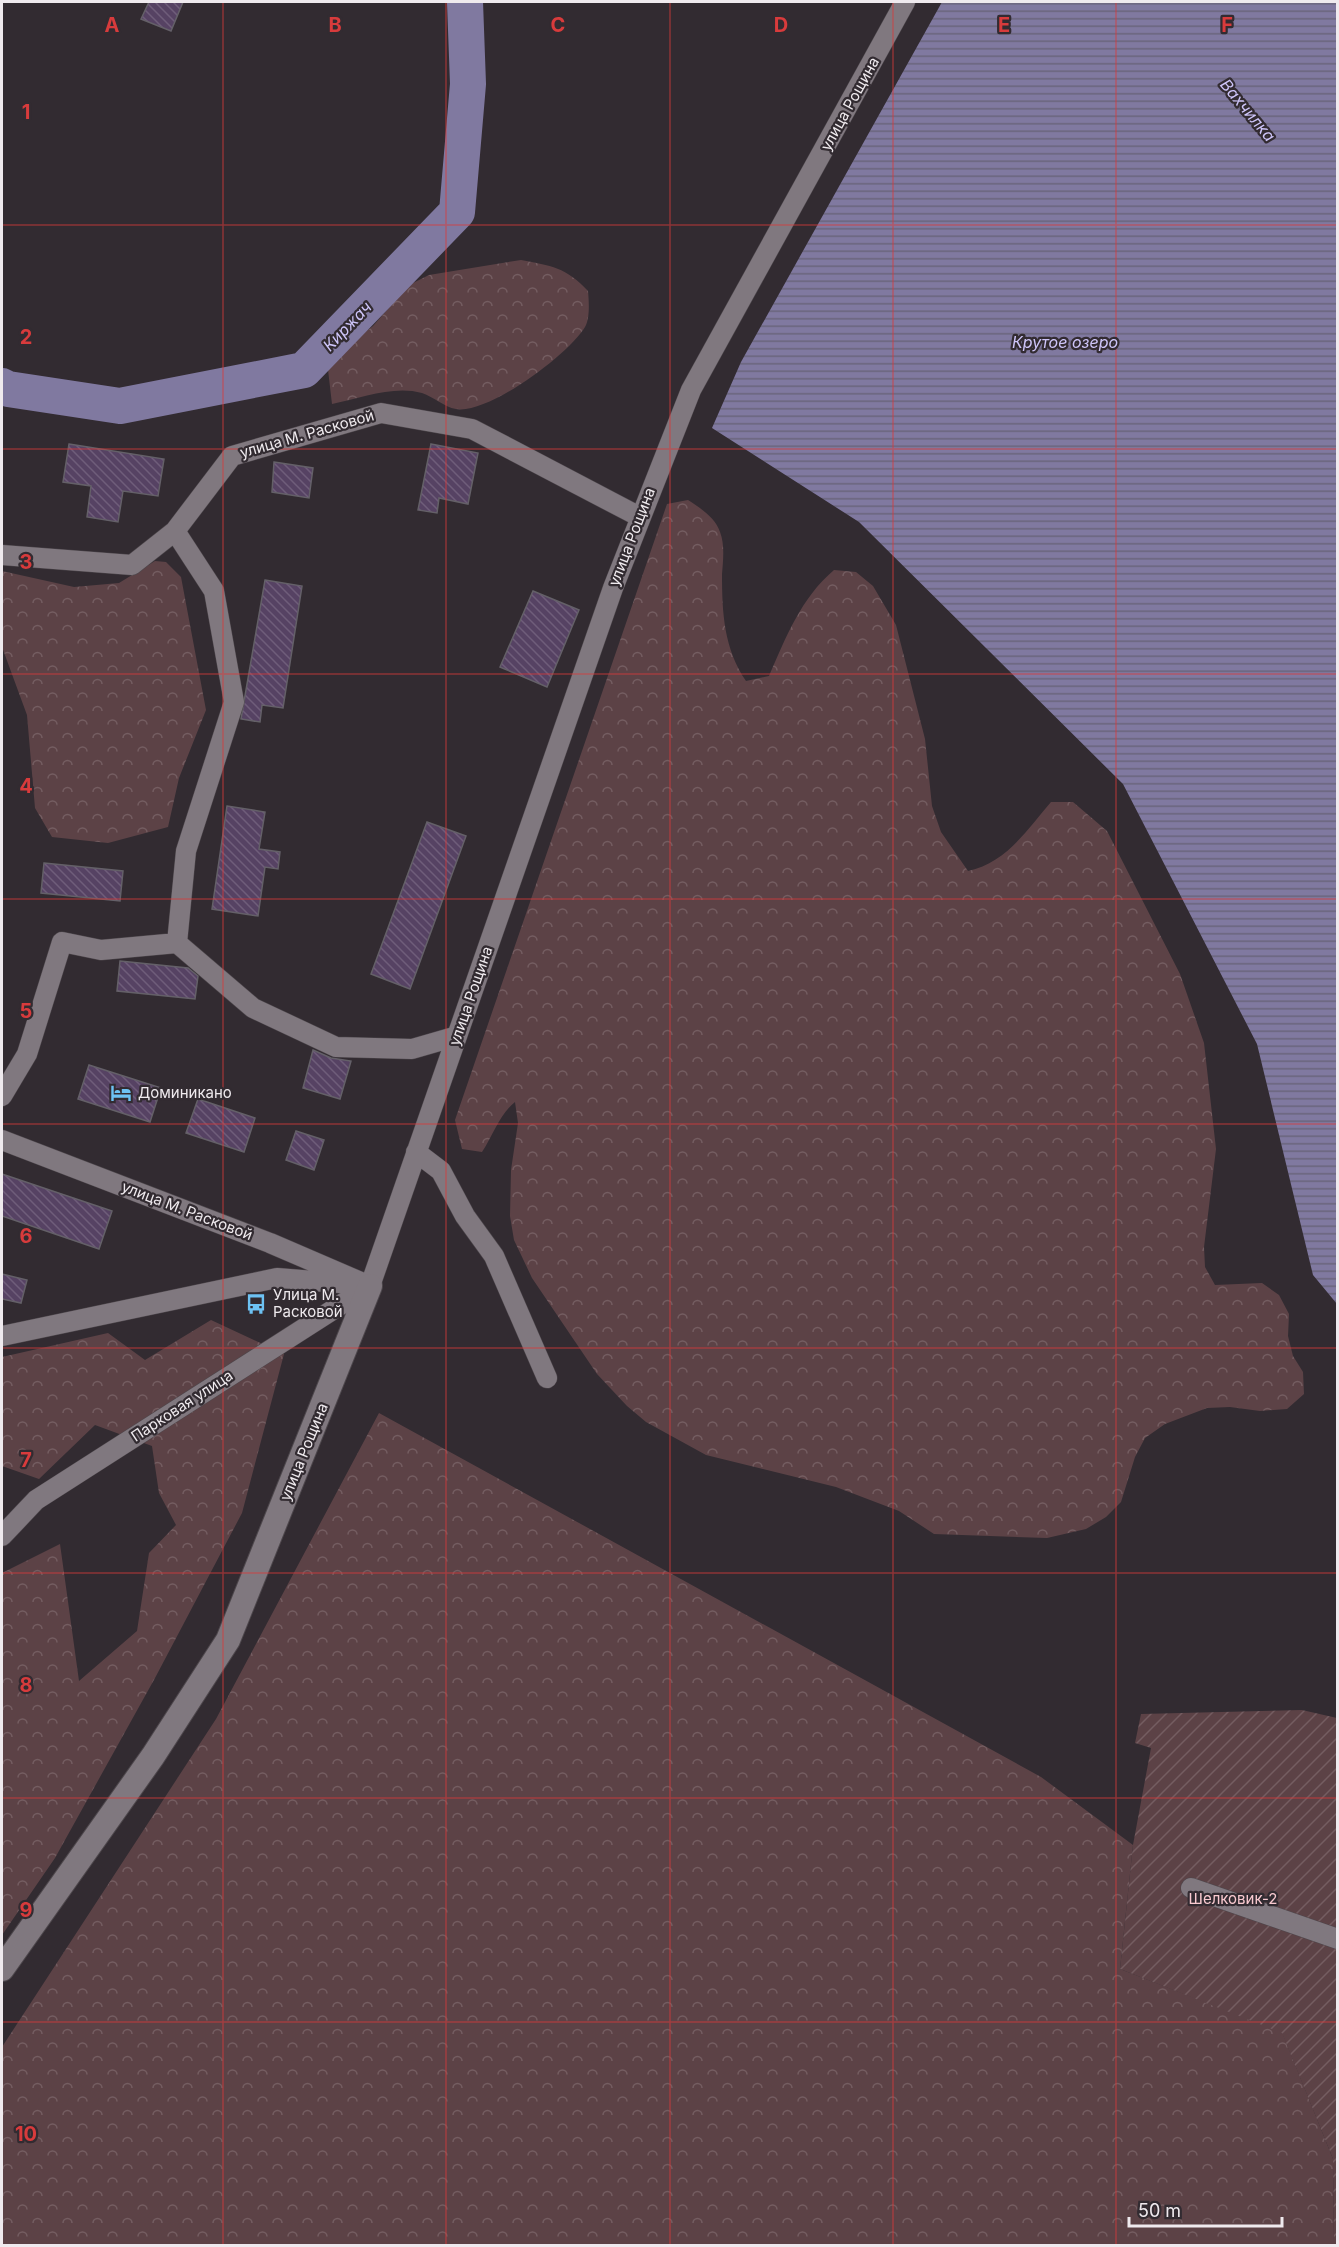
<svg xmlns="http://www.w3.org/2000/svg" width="1339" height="2247" font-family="Inter,sans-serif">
	<defs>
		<pattern id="forest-crowns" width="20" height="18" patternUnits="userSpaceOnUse" patternTransform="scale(1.5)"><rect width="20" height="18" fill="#5c4246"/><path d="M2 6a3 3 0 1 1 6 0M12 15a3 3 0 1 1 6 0" fill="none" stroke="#745d61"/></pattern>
		<pattern id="garden-furrows" width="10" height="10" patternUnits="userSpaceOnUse" patternTransform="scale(1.5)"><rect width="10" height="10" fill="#5c4246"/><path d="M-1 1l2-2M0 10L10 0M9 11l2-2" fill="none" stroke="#745d61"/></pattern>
		<pattern id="water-rules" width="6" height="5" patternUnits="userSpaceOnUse" patternTransform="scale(1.5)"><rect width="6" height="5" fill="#8079a0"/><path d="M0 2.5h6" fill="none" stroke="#6a657c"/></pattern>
		<pattern id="building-back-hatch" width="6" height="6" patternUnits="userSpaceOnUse" patternTransform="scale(1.5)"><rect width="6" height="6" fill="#564263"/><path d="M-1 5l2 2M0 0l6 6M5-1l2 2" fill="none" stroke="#6f5d7a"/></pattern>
	</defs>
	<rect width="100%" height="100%" fill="#322b31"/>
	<path fill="url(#forest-crowns)" d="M521,260c30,6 45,7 67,31 1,11 2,27 -3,36 -16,27 -97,88 -129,82 -12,-2 -22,-12 -34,-16 -28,-8 -61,5 -90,11l-5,-43 46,-35 36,-41 20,-10z
		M688,500c12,8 27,17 32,32 5,13 3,29 2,42 0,39 2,75 24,107l23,-5c17,-39 32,-78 65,-106l22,2 17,14 23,39 29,114 7,67 9,26 27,39c38,-8 59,-41 83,-69h22l34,29 73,143 24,69 12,106 -12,98 1,20 10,18 47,-2 17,12 10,19 -1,22 5,20 10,16 1,22 -17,15 -27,2 -30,-4 -23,1 -42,16 -20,14 -10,19 -14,45 -15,15 -20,12 -39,9 -113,-4 -35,-23 -63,-24 -130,-32 -60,-33 -19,-16 -30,-32 -65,-96 -18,-38 -4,-24 1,-46 7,-47 -3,-21c-16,13 -21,32 -33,50l-20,-3 -7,-29 212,-616z
		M155,561l11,1 15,15 25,133 -27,68 -11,49 -60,16 -56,-6 -17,-29 -8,-93 -25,-68v-76l72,16 45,-4z
		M211,1320l73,34 -42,159 -87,165 -100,180 -53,77v-362l58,-29 19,137 58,-50 12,-78 27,-28 -17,-32 -7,-47 -57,-21 -56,54 -37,-13v-109l106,-24 37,27z
		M379,1413l662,364 92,68 -13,124 162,63 51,127 1,86h-1332v-198l214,-328z"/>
	<path fill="url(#garden-furrows)" d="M1302,1710l35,8v527h-3l-1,-86 -51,-126 -162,-64 13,-124 18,-97 -16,-5 6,-29z"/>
	<path fill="url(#water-rules)" d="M942,2h395v1302l-24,-29 -56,-231 -134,-260 -264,-262 -147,-94 29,-66z"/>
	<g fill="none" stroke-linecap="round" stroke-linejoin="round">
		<path stroke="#8079a0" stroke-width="36" d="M2,386l6,3 112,17 184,-36 153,-158 11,-128 -3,-82"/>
	</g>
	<path fill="url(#building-back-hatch)" stroke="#646068" stroke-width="1.5" d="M149,2h34l-12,29 -30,-12z
		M69,444l95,15 -6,37 -35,-5 -5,31 -31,-5 4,-31 -28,-4z
		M431,444l47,9 -10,51 -29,-6 -2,15 -19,-3z
		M274,462l39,6 -4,30 -37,-6z
		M265,580l37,6 -19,122 -21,-3 -2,17 -19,-3z
		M533,591l46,19 -32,77 -47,-20z
		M227,806l38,6 -6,37 21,3 -2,17 -13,-2 -7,49 -46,-7z
		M427,822l39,14 -56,153 -39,-15z
		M44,863l79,8 -3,30 -79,-8z
		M120,961l68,7 10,8 -3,23 -78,-8z
		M313,1050l18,8 20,3 -11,38 -37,-11z
		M89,1065l72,23 -11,34 -72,-23z
		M198,1099l57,19 -11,34 -58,-19z
		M296,1131l28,9 -10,30 -28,-10z
		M2,1174l110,37 -13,38 -97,-33z
		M2,1274l25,6 -6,23 -19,-4z"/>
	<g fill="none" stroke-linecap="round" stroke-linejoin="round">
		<g stroke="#4d474c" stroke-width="21">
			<path id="minor" d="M175,531l39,60 20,111 -48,149 -9,92
				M2,555l130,10 43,-34 57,-75 149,-43 91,16 168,88
				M2,1096l25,-42 35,-112 39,8 76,-7 76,65 83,39 76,2 45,-13
				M2,1140l268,103 100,43
				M416,1152l25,19 24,45 29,40 53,122
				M370,1286l243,-698 78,-198 214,-388
				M2,1336l275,-58 75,6
				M2,1536l34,-36 334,-214
				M1191,1888l147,51"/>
		</g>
		<g stroke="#4d474c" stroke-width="26">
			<path id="tertiary" d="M2,1969l151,-213 75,-116 142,-354"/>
		</g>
		<use href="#minor" stroke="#80787f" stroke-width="20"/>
		<use href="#tertiary" stroke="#80787f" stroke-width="24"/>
	</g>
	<path fill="none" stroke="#d83b3c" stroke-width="1.5" stroke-opacity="0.55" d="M223,2v2244M446,2v2244M670,2v2244M893,2v2244M1116,2v2244M2,225h1336M2,449h1336M2,674h1336M2,899h1336M2,1124h1336M2,1348h1336M2,1573h1336M2,1798h1336M2,2022h1336"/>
	<defs>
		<g id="hotel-bare" transform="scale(1.62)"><path d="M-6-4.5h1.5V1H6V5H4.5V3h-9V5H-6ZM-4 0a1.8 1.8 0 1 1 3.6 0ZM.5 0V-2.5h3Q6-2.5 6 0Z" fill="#6dc2f3" stroke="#322b31" stroke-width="2.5" paint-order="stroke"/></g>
		<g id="bus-bare" transform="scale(1.62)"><path d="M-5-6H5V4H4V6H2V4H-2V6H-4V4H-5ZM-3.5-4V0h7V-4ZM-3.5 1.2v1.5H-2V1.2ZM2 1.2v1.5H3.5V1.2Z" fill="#6dc2f3" stroke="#322b31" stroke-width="2.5" paint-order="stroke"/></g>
	</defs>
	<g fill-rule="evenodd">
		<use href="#hotel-bare" x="121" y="1093"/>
		<use href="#bus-bare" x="256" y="1304"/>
	</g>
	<g text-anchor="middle" stroke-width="4.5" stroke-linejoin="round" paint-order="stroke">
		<g font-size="15" fill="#efeaee" stroke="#322b31">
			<text transform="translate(850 104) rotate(-61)" y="5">улица Рощина</text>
			<text transform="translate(307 434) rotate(-16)" y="5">улица М. Расковой</text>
			<text transform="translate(632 537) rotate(-69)" y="5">улица Рощина</text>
			<text transform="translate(471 996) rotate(-71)" y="5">улица Рощина</text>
			<text transform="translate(187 1211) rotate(21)" y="5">улица М. Расковой</text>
			<text transform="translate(182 1406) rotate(-33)" y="5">Парковая улица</text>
			<text transform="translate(304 1452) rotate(-68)" y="5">улица Рощина</text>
		</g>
		<g font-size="15" fill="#efeaee" stroke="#322b31" text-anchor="start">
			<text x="138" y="1098">Доминикано</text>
			<text x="273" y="1300">Улица М.<tspan x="273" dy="17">Расковой</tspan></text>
		</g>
		<g font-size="15" fill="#f9cad0" stroke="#322b31">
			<text x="1233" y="1904">Шелковик-2</text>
		</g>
		<g font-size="16" font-style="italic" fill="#cec5f9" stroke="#322b31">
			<text transform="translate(1248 110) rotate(50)" y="6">Вахчилка</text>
			<text transform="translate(347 326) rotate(-46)" y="6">Киржач</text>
			<text x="1065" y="348">Крутое озеро</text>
		</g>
	</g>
	<g font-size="20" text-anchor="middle" font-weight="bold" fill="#d83b3c" stroke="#322b31" stroke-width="4.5" stroke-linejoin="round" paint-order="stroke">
		<text x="112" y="32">A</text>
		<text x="335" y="32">B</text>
		<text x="558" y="32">C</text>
		<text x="781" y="32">D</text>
		<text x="1004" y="32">E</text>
		<text x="1227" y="32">F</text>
		<text x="26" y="119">1</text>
		<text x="26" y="344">2</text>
		<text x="26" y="569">3</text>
		<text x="26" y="793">4</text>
		<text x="26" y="1018">5</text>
		<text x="26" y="1243">6</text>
		<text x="26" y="1467">7</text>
		<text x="26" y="1692">8</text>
		<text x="26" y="1917">9</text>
		<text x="26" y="2141">10</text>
	</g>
	<rect width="1339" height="2247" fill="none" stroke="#efeaee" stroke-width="6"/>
	<path d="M1129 2217v9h153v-9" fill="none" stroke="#efeaee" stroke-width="3"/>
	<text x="1138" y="2217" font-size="18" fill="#efeaee" stroke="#322b31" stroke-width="4.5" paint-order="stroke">50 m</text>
</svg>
